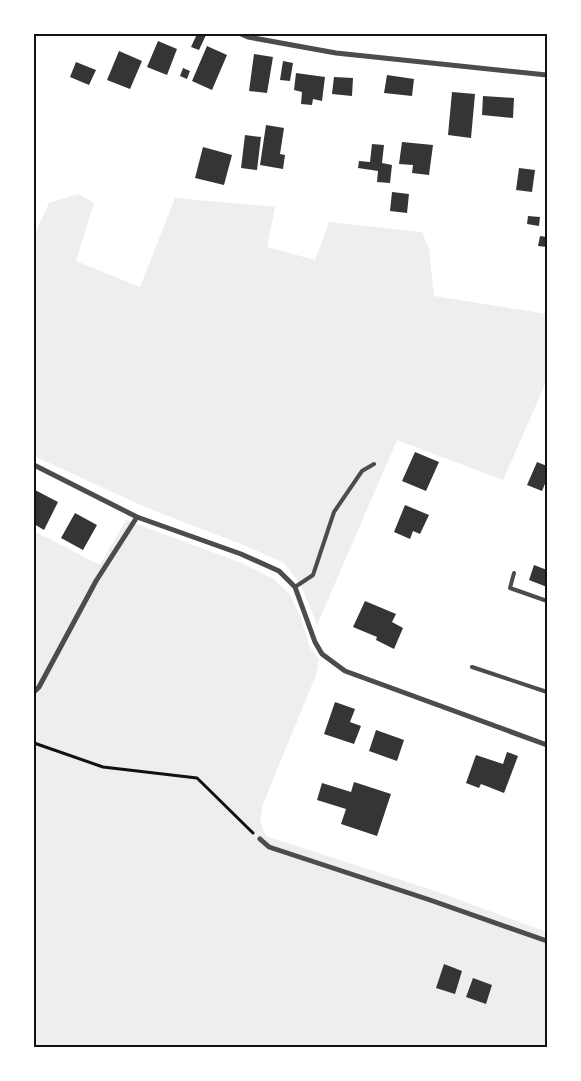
<svg xmlns="http://www.w3.org/2000/svg" width="581" height="1081" font-family="'IBM Plex Serif',serif">
	<rect width="100%" height="100%" fill="#fff"/>
	<path fill="#eee" d="M78,194l16,9 -18,58 64,26 35,-89 100,9 -8,40 48,13 14,-38 93,10 7,17 5,47 113,18v66l-44,100 -106,-40 -80,185 -16,-40 -17,-22 -38,-17 -101,-39 -111,-51v-220l15,-33z
		M126,520l113,42 33,16 17,15 11,22 10,33 9,11 -3,16 -53,129 -3,18 6,14 169,55 112,41v115h-513v-516l66,34z"/>
	<path fill="#353535" d="M197,34l9,1 -7,15 -8,-3z
		M158,41l19,8 -10,26 -20,-8z
		M207,46l20,9 -15,35 -20,-9z
		M119,51l23,10 -12,28 -23,-9z
		M254,54l19,3 -6,36 -18,-2z
		M283,61l10,2 -3,18 -10,-1z
		M76,62l20,8 -7,15 -19,-8z
		M183,68l7,3 -3,8 -7,-3z
		M296,73l29,4 -3,24 -9,-2 -1,6 -11,-1 1,-12 -8,-2z
		M387,75l27,4 -2,17 -28,-3z
		M334,77l19,1 -1,18 -20,-2z
		M452,92l23,2 -4,44 -23,-3z
		M483,96l31,2 -1,20 -31,-3z
		M266,125l18,3 -4,26 5,1 -2,14 -23,-4z
		M245,135l16,2 -4,33 -16,-2z
		M402,142l31,3 -4,30 -17,-2 1,-8 -14,-1z
		M372,144l12,1 -2,18 10,2 -2,18 -13,-1 1,-11 -20,-3 1,-7 11,1z
		M203,147l29,8 -8,30 -29,-7z
		M519,168l16,2 -3,22 -16,-2z
		M392,192l17,2 -2,19 -17,-2z
		M528,216l12,1 -1,9 -12,-2z
		M540,236l7,1v10l-9,-1z
		M415,452l24,10 -13,29 -24,-10z
		M537,462l10,4v13l-5,12 -15,-6z
		M35,490l23,12 -14,28 -10,-6v-31z
		M405,505l24,10 -9,19 -7,-3 -3,8 -16,-7z
		M75,513l22,12 -14,25 -22,-12z
		M534,565l13,5v17l-18,-7z
		M365,601l31,13 -4,8 11,6 -9,21 -18,-9 1,-3 -24,-10z
		M335,702l20,7 -5,13 11,4 -7,18 -30,-10z
		M376,730l28,10 -7,21 -28,-10z
		M507,752l11,4 -14,37 -23,-9 -2,4 -13,-5 10,-28 27,9z
		M354,782l37,12 -14,42 -36,-12 5,-15 -29,-9 5,-17 29,9z
		M444,964l18,7 -7,23 -19,-6z
		M473,978l19,7 -6,19 -20,-7z"/>
	<g fill="none" stroke-linecap="round" stroke-linejoin="round">
		<path stroke="#111" stroke-width="3" d="M34,743l69,24 94,11 56,55"/>
		<path stroke="#4c4c4c" stroke-width="4" d="M514,573l-4,15 37,13
			M295,587l18,-12 21,-63 28,-41 12,-7
			M472,667l75,25"/>
		<path stroke="#4c4c4c" stroke-width="5" d="M241,34l7,3 88,16 211,22
			M34,465l103,52 104,37 38,17 16,16 20,55 7,12 23,17 202,74
			M34,692l5,-5 57,-106 41,-64
			M260,839l9,8 161,53 117,41"/>
	</g>
	<rect width="581" height="1081" fill="none" stroke="#ffffff" stroke-width="70"/>
	<rect x="35" y="35" width="511" height="1011" fill="none" stroke="#111" stroke-width="2"/>
</svg>
